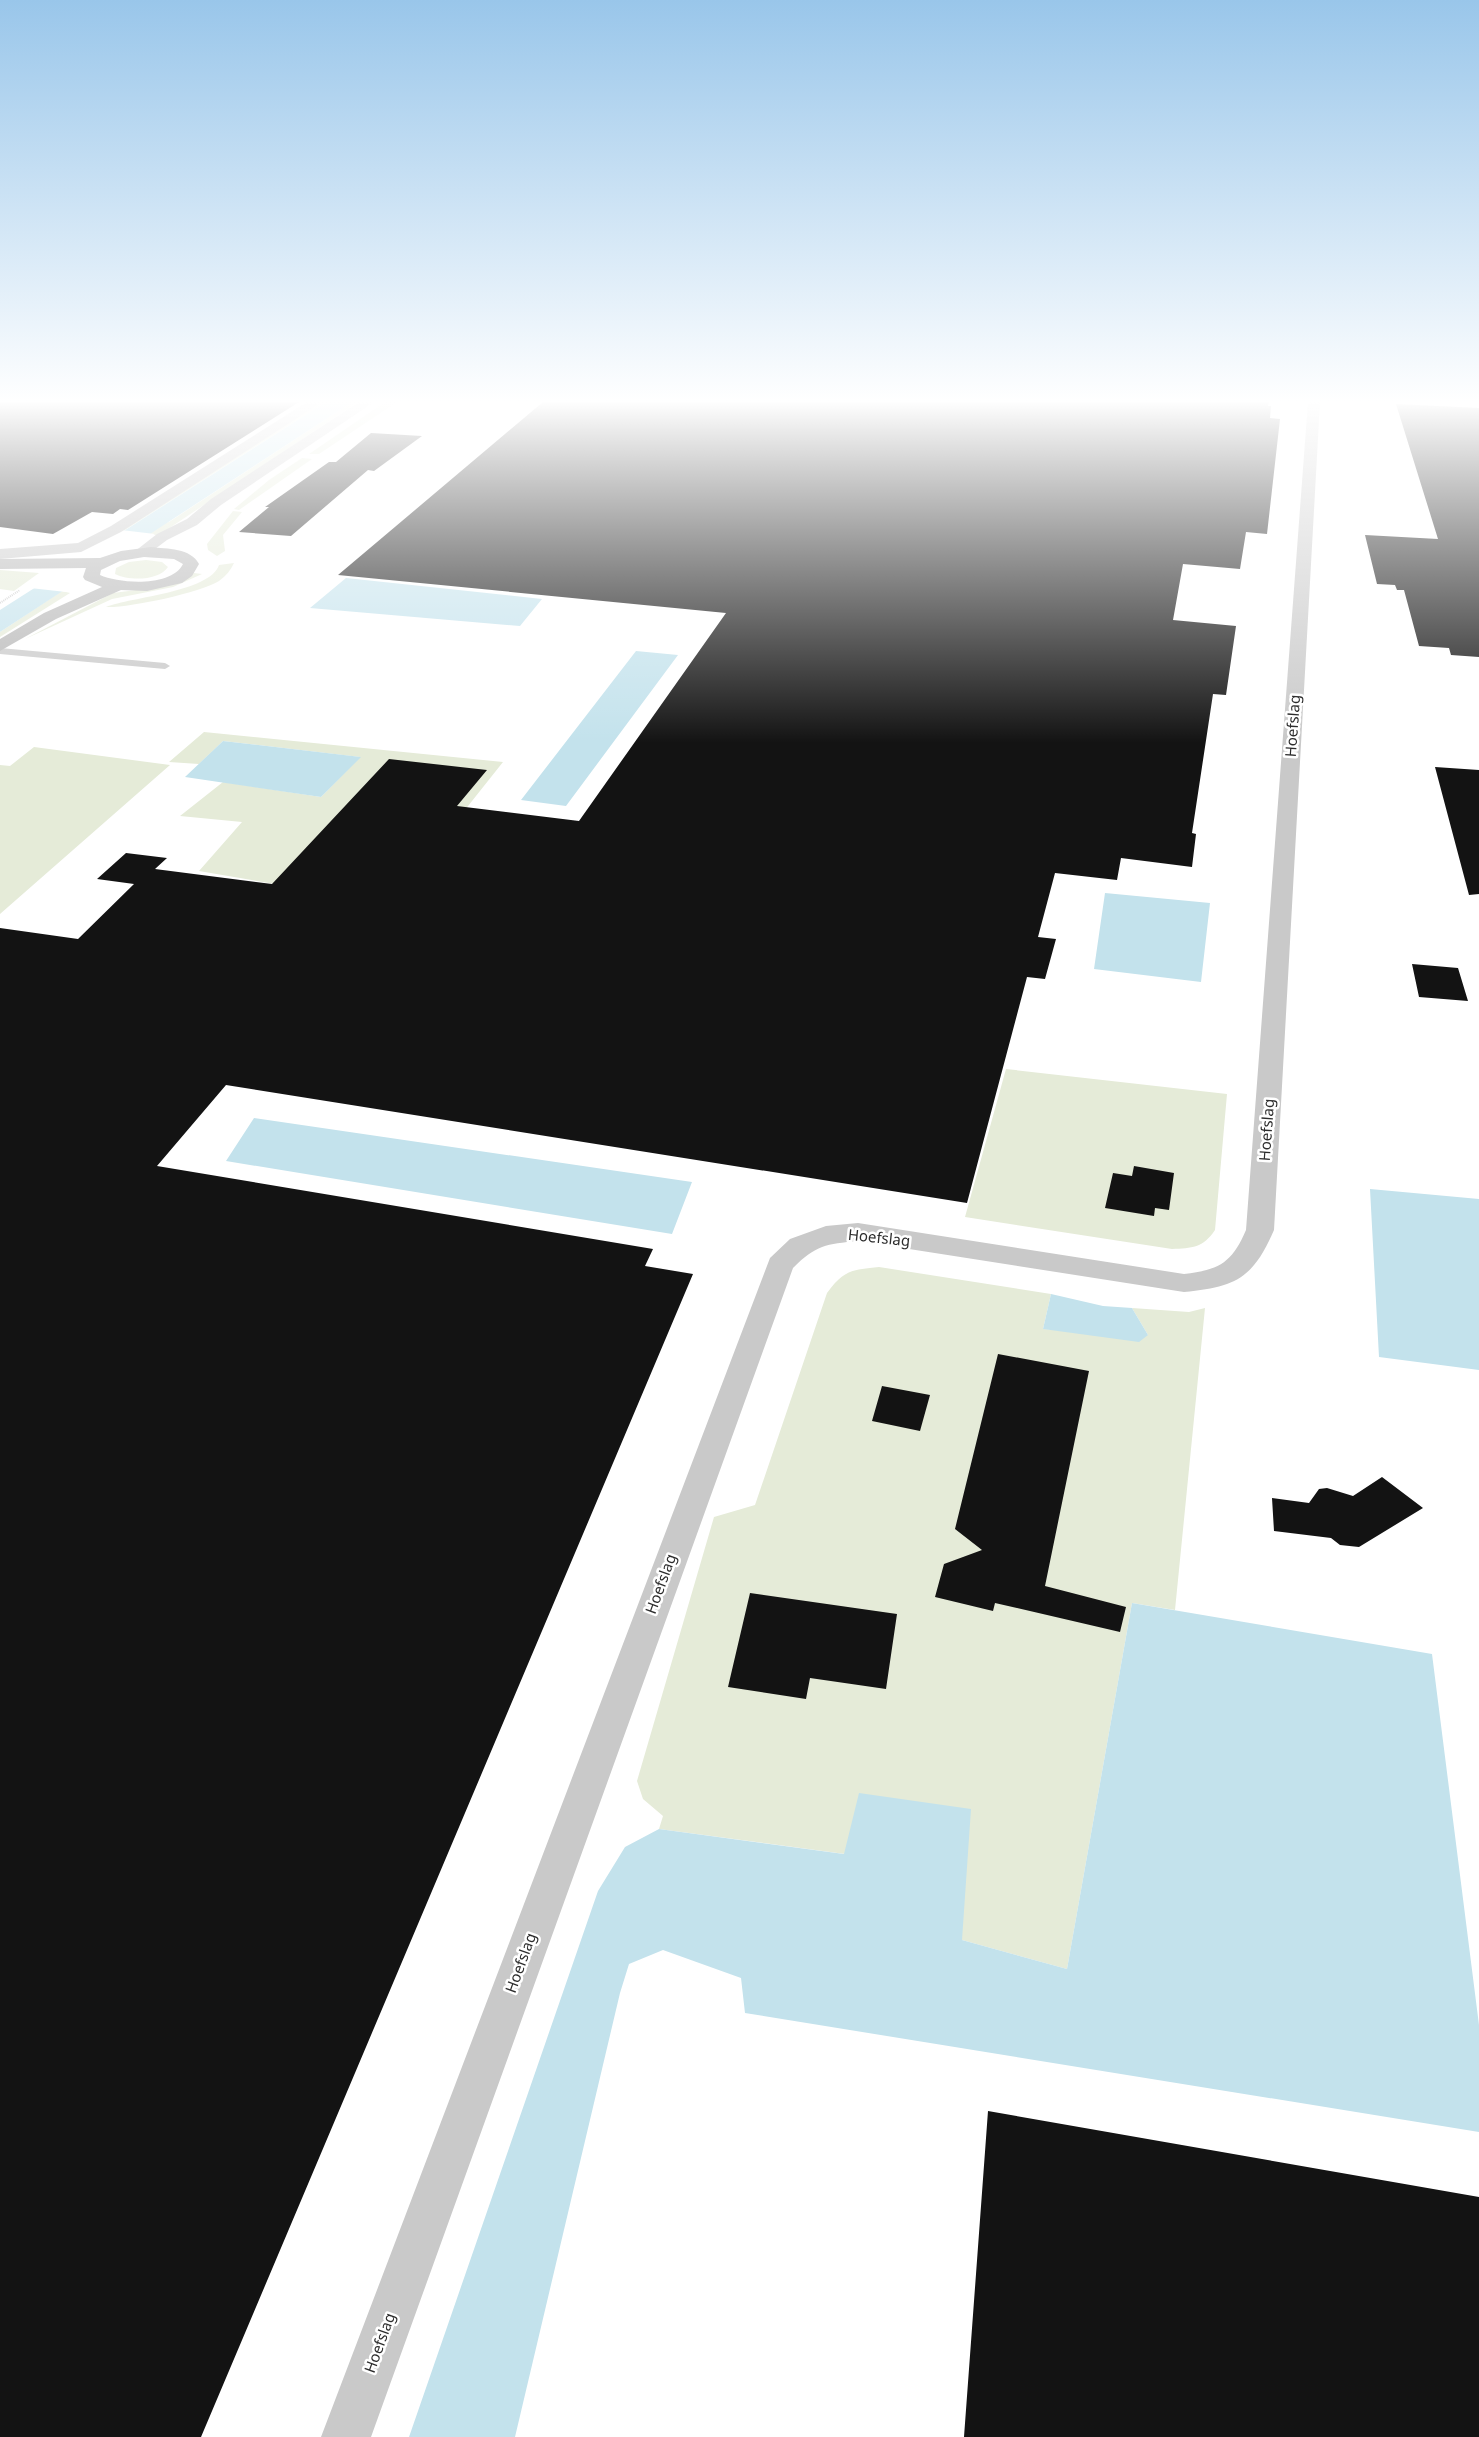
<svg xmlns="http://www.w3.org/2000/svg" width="1479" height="2437" font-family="'Noto Sans',sans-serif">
	<rect width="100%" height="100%" fill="#fff"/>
	<path fill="#e5ebd8" d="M321,402h5l-201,128 44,-8 183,-120h6l-199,133h-12l-44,7z
		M385,402h12l-78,52h-10z
		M302,458l10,1 -73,51 -5,-1 35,-29z
		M233,511l9,1 -19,23 2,16 -8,5 -9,-6 -1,-6z
		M146,560l16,2 6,5c-9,14 -39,14 -53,7l1,-6 13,-6z
		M234,563c-3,7 -8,13 -15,18 -20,12 -90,27 -113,26 25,-10 104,-15 113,-42z
		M0,570l39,3 -25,18 -14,-2z
		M194,573l8,1 -29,13 -61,12 -87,40 88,-46 39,-5z
		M62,591l8,2 -70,44v-5z
		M204,732l299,30 -174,219 -25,-92 -105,-18 43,-49 -62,-6 43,-34 98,15 39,-40 -137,-16 -24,23 -30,-2z
		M34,747l136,18 -170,149v-149l10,1z
		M1006,1069l221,25 -12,136c-12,18 -23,18 -43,19l-207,-32z
		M879,1267l172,27 -8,35 105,6 -16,-27 57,4 16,-4 -30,302 -43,-7 -65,366 -105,-29 -117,-86 -186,-25 4,-13 -20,-17 -6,-18 77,-264 41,-12 72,-212c17,-23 24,-23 52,-26z"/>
	<path fill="#c3e2ec" d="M326,402h26l-352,230v-22z
		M346,578l196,21 -22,27 -210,-18z
		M636,651l42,4 -112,151 -45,-6z
		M223,741l138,16 -40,40 -136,-20z
		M1105,893l105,10 -9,79 -107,-13z
		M254,1118l438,64 -20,52 -446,-73z
		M1370,1189l109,10v171l-100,-13z
		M1051,1294l52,12 29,2 16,27 -9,7 -96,-13z
		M1132,1603l300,51 47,371v107l-734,-119 -4,-35 -78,-28 -34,14 -9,29 -105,444h-106l189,-546 27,-44 34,-18 185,25 15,-61 112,16 -9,131 105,29z"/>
	<path fill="#fff" d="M121,530l34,4 -89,58 -36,-4z"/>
	<path fill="#131313" d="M0,402h299l-171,108 -8,-1 -7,5 -21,-2 -39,22 -53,-7z
		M543,402h726l-1,4h3l-1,12 10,1 -13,115 -21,-2 -6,37 -57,-5 -10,56 63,6 -10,69 -13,-1 -21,139 4,1 -4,33 -71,-9 -4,22 -62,-7 -17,64 18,2 -11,40 -18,-2 -60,226 -741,-118 -69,81 496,83 -8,17 48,8 -492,1163h-201v-1509l78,11 56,-55 -37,-5 29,-26 41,5 -12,11 117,15 117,-125 98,11 -30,36 122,15 147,-208 -388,-38z
		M1396,404l83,4v249l-28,-2 -2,-7 -30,-2 -15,-56h-7l-2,-5 -18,-1 -12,-49 73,4z
		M371,433l51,3 -48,35 -6,-1 -77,66 -52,-4 30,-25h-4l64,-45h7z
		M1435,767l44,3v124l-10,1z
		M1412,964l46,4 10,33 -49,-4z
		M1134,1166l40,7 -5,37 -14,-2 -1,8 -49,-8 8,-35 19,3z
		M998,1354l91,17 -44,215 81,21 -6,25 -125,-29 -2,8 -58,-14 9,-33 38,-14 -27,-21z
		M882,1386l48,9 -10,36 -48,-10z
		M1382,1477l41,31 -64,39 -19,-2 -9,-7 -57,-7 -2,-33 37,5 10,-14 8,-1 26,8z
		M750,1593l147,21 -11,75 -76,-11 -4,21 -78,-12z
		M988,2111l491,86v240h-515z"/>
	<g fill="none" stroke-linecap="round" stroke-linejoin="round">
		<path stroke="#c9c9c9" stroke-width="2" stroke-dasharray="1 1" stroke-linecap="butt" d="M0,603l20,-13"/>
		<path fill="#c9c9c9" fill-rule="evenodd" d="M0,648l165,15 5,3 -5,3 -165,-15z"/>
		<path fill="#c9c9c9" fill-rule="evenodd" d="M307,402h15l-201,130 -40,20 -81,7v-10l78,-6 33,-17z
			M1308,402h12l-46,828c-21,49 -39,57 -90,62l-326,-51c-32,3 -42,4 -65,27l-422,1169h-50l449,-1179 20,-19 36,-13 32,-3 326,51c35,-4 48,-11 62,-44z"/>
		<path fill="#c9c9c9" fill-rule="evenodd" d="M359,402h15l-153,103 -24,20 -30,15 -20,15h-10l-3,-3 23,-18 30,-15 24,-20z"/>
		<path fill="#b6b6b6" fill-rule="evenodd" d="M151,547c16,2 40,1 48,17l-7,12 -10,7 -35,8 -26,-1 -65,29 -56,32v-12l44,-26 58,-26 -17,-7 -2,-3 3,-9 -86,1v-10l100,-1 21,-7zM144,557l30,2 9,5c-11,23 -63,20 -83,11l1,-5 19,-9z"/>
	</g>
	<linearGradient id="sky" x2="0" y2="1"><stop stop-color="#99c6ea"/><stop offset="0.54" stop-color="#fff"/><stop offset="1" stop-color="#fff" stop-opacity="0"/></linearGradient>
	<rect width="1479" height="743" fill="url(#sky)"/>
	<g text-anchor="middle" stroke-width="5" stroke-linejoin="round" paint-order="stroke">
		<g font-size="15" fill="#2c2c2c" stroke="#fff">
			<text transform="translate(1293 726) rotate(-86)" y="5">Hoefslag</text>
			<text transform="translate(1267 1130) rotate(-86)" y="5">Hoefslag</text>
			<text transform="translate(879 1238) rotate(6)" y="5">Hoefslag</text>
			<text transform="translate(661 1584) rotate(-70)" y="5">Hoefslag</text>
			<text transform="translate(521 1963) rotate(-70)" y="5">Hoefslag</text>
			<text transform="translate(380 2343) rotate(-70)" y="5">Hoefslag</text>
		</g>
	</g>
</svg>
